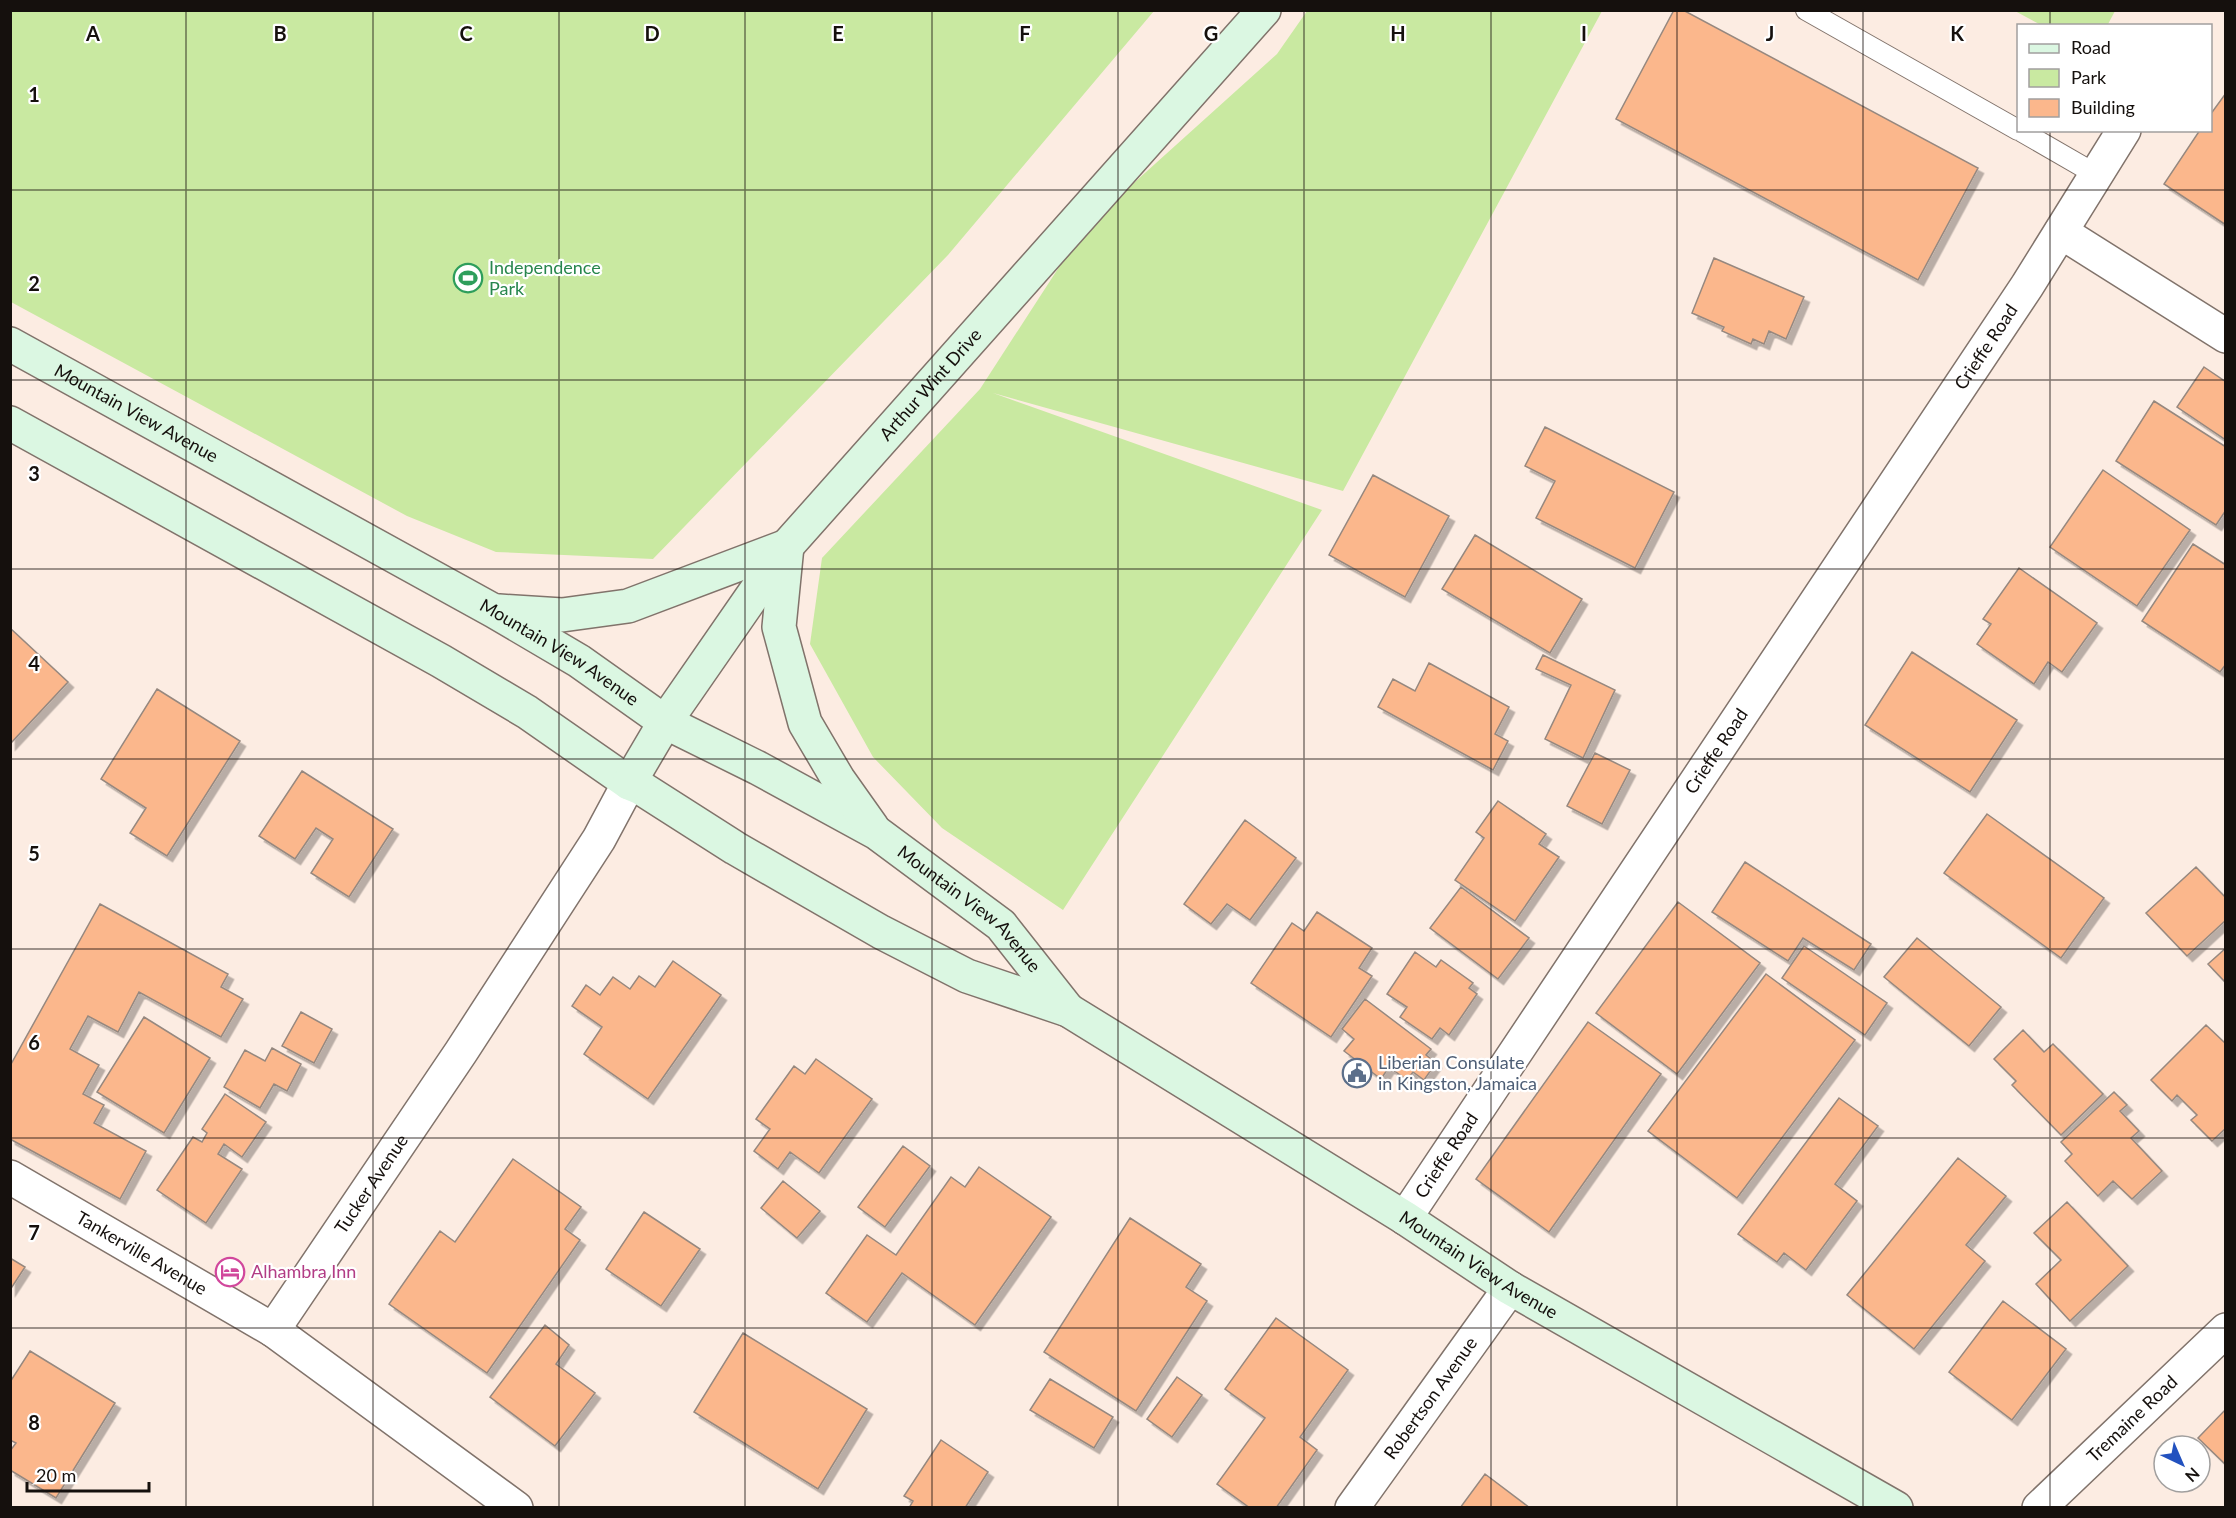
<svg xmlns="http://www.w3.org/2000/svg" width="2236" height="1518" font-family="Lato,sans-serif">
	<defs>
		<filter id="shadow"><feDropShadow dx="5.5" dy="5.5" stdDeviation="0" flood-color="#0004"/></filter>
	</defs>
	<rect width="100%" height="100%" fill="#fcece2"/>
	<path fill="#c9e9a1" d="M10,11l1,-1 1143,1 -206,244 -295,304 -157,-7 -89,-36 -396,-214z
		M1307,11h295l-259,480 -350,-98 329,117 -259,400 -121,-82 -69,-71 -63,-113 12,-86 158,-169 105,-162 192,-173z
		M2015,11h100l-8,15 -66,-1z"/>
	<path fill="#fbb78c" stroke="#96887f" stroke-width="1.5" filter="url(#shadow)" d="M1674,10h9l295,158 -60,112 -302,-161z
		M2226,93v132l-62,-41 36,-54h10v-15z
		M1714,258l90,39 -18,42 -17,-8 -5,13 -11,-5 -2,5 -29,-13 2,-4 -32,-14z
		M2204,367l22,15v58l-49,-33z
		M2154,401l72,46v63l-10,15 -100,-64z
		M1545,427l129,65 -39,76 -99,-50 19,-37 -30,-15z
		M2103,470l87,60 -53,76 -87,-59z
		M1373,475l76,41 -44,81 -76,-42z
		M1475,535l107,64 -32,54 -108,-64z
		M2193,544l33,21v99l-6,8 -78,-51z
		M2019,568l78,55 -35,49 -14,-10 -14,22 -57,-40 14,-20 -8,-5z
		M10,628l58,54 -58,62z
		M1912,652l105,68 -47,72 -105,-67z
		M1543,655l72,35 -32,68 -38,-19 26,-54 -35,-16z
		M1429,663l80,44 -14,27 13,7 -15,29 -115,-63 15,-28 22,12z
		M157,689l83,52 -73,115 -37,-23 16,-25 -45,-29z
		M1595,753l35,17 -28,54 -35,-18z
		M302,771l91,58 -44,68 -38,-24 22,-34 -17,-11 -21,31 -36,-23z
		M1498,801l48,33 -7,10 20,13 -44,64 -60,-41 29,-42 -8,-6z
		M1987,814l117,84 -43,60 -117,-85z
		M1245,820l51,38 -46,62 -23,-16 -16,20 -27,-20z
		M1745,862l126,82 -17,26 -51,-32 -15,23 -76,-49z
		M2196,867l30,31v22l-39,36 -41,-43z
		M1461,887l68,51 -31,41 -68,-51z
		M1678,902l82,61 -83,111 -81,-61z
		M100,904l128,70 -7,13 22,12 -22,38 -82,-45 -21,40 -30,-16 -18,33 29,16 -16,29 21,11 -10,18 52,28 -26,48 -110,-60v-73z
		M1317,912l55,36 -13,20 13,8 -41,61 -80,-54 41,-60 12,8z
		M1917,938l84,69 -32,39 -85,-69z
		M1804,946l83,57 -22,32 -83,-57z
		M2226,948v35l-18,-19z
		M1415,952l21,15 5,-7 32,23 -4,5 8,6 -28,41 -9,-7 -8,11 -32,-22 7,-10 -20,-13z
		M673,961l48,34 -73,104 -64,-45 18,-27 -30,-21 14,-21 14,10 13,-18 17,12 9,-13 16,11z
		M1766,974l89,66 -118,158 -89,-67z
		M1365,999l66,50 -5,6 10,8 -12,17 -11,-8 -6,8 -18,-13 -8,12 -37,-28 10,-12 -12,-10z
		M301,1012l31,17 -18,34 -32,-17z
		M144,1017l66,41 -46,75 -67,-41z
		M1588,1022l73,52 -112,158 -73,-53z
		M2206,1025l20,19v84l-14,13 -21,-21 6,-5 -20,-20 -5,6 -21,-21z
		M2023,1030l21,22 9,-8 50,50 -42,41 -49,-50 4,-4 -22,-22z
		M272,1048l29,16 -14,27 -13,-7 -14,24 -36,-21 21,-37 20,11z
		M816,1059l56,40 -53,74 -29,-21 -12,17 -24,-18 16,-22 -14,-10 38,-53 11,8z
		M2114,1092l13,13 -7,6 19,20 -8,7 31,33 -30,28 -19,-18 -15,15 -33,-35 7,-7 -11,-12z
		M225,1094l41,28 -24,35 -18,-13 -6,10 24,15 -36,54 -49,-33 36,-53 9,5 5,-9 -5,-4z
		M1839,1098l39,28 -43,58 22,17 -51,69 -22,-17 -7,9 -39,-28z
		M903,1146l27,20 -45,61 -27,-20z
		M1958,1158l48,38 -40,49 19,16 -71,88 -67,-54z
		M513,1159l68,48 -16,22 15,11 -93,133 -98,-69 51,-73 15,11z
		M979,1167l72,50 -76,108 -73,-52 -35,49 -41,-29 41,-58 29,20 55,-78 14,10z
		M783,1181l37,30 -23,27 -36,-30z
		M2067,1202l61,64 -58,55 -34,-37 25,-24 -27,-27z
		M644,1212l56,37 -39,57 -55,-37z
		M1130,1218l71,46 -15,23 21,14 -71,110 -92,-59z
		M10,1258l15,9 -15,23z
		M2003,1301l63,48 -54,71 -63,-48z
		M1276,1318l72,52 -48,67 17,13 -41,58h-26l-33,-24 48,-66 -40,-29z
		M545,1325l24,20 -13,19 39,29 -40,53 -65,-49z
		M743,1333l124,76 -49,80 -124,-77z
		M30,1351l85,52 -59,95 -46,-28v-19l6,-8 -6,-3v-58z
		M1177,1377l25,18 -30,42 -25,-18z
		M1050,1379l63,38 -19,31 -64,-38z
		M2226,1409v56l-28,-27z
		M941,1440l47,32 -23,36h-56l4,-7 -9,-5z
		M1485,1474l45,34h-70z"/>
	<g fill="none" stroke-linecap="round" stroke-linejoin="round">
		<g stroke="#81736b" stroke-width="22">
			<path id="service" d="M1806,10l212,120
				M2019,130l78,45"/>
		</g>
		<g stroke="#81736b" stroke-width="36">
			<g id="minor">
				<path d="M2061,232l165,104"/>
				<path id="s1" d="M10,1177l263,153 243,178"/>
				<path id="s2" d="M1405,1218l622,-932 97,-156"/>
				<path id="s3" d="M273,1330l188,-278 138,-213 30,-56"/>
				<path id="s4" d="M1352,1508l158,-220"/>
				<path id="s5" d="M2039,1508l187,-178"/>
			</g>
		</g>
		<g stroke="#81736b" stroke-width="36">
			<g id="secondary">
				<path id="s6" d="M10,344l484,267 85,50 86,61 93,46 119,65 124,92 67,85"/>
				<path id="s7" d="M10,423l431,238 86,51 102,71 12,5 94,60 146,84 86,44 101,34 337,208 105,70 386,220"/>
				<path d="M499,611l63,4 66,-9 159,-60 -8,81 26,96 33,56 34,48"/>
				<path id="s8" d="M629,783l36,-61 122,-176 477,-536"/>
			</g>
		</g>
		<use href="#service" stroke="#fff" stroke-width="20"/>
		<use href="#minor" stroke="#fff" stroke-width="33"/>
		<use href="#secondary" stroke="#dbf7e2" stroke-width="33"/>
	</g>
	<path fill="none" stroke="#15100d" stroke-width="1.5" stroke-opacity="0.55" d="M186,10v1498M373,10v1498M559,10v1498M745,10v1498M932,10v1498M1118,10v1498M1304,10v1498M1491,10v1498M1677,10v1498M1863,10v1498M2050,10v16M2050,130v1378M10,190h2216M10,380h2216M10,569h2216M10,759h2216M10,949h2216M10,1138h2216M10,1328h2216"/>
	<defs>
		<g id="stadium-ring" transform="scale(1.5)"><circle r="9.5" fill="#fff" stroke="#2e9e5b" stroke-width="1.5"/><path d="M0-5a6.5 5 0 1 0 0 10a6.5 5 0 1 0 0-10ZM-3.5-1.8h7v3.6h-7Z" fill="#2e9e5b"/></g>
		<g id="civic-ring" transform="scale(1.5)"><circle r="9.5" fill="#fff" stroke="#5c6f8a" stroke-width="1.5"/><path d="M-.6-6.5H3V-4.5H.6V-3L4-1V1h2V6H-6V1h2V-1L-.6-3ZM-1.2 2.5V6h2.4V2.5Z" fill="#5c6f8a"/></g>
		<g id="hotel-ring" transform="scale(1.5)"><circle r="9.5" fill="#fff" stroke="#d1479c" stroke-width="1.5"/><path d="M-6-4.5h1.5V1H6V5H4.5V3h-9V5H-6ZM-4 0a1.8 1.8 0 1 1 3.6 0ZM.5 0V-2.5h3Q6-2.5 6 0Z" fill="#d1479c"/></g>
	</defs>
	<g fill-rule="evenodd">
		<use href="#stadium-ring" x="468" y="278"/>
		<use href="#civic-ring" x="1357" y="1073"/>
		<use href="#hotel-ring" x="230" y="1272"/>
	</g>
	<g text-anchor="middle" stroke-width="4.5" stroke-linejoin="round" paint-order="stroke">
		<g font-size="18" fill="#27864d" stroke="#fff" text-anchor="start">
			<text x="489" y="274">Independence<tspan x="489" dy="21">Park</tspan></text>
		</g>
		<g font-size="18" fill="#15100d" stroke="#fff">
			<text dy="6" stroke="none"><textPath href="#s2" startOffset="1047">Crieffe Road</textPath></text>
			<text dy="6" stroke="none"><textPath href="#s8" startOffset="501">Arthur Wint Drive</textPath></text>
			<text dy="6" stroke="none"><textPath href="#s6" startOffset="144">Mountain View Avenue</textPath></text>
			<text dy="6" stroke="none"><textPath href="#s6" startOffset="630">Mountain View Avenue</textPath></text>
			<text dy="6" stroke="none"><textPath href="#s2" startOffset="561">Crieffe Road</textPath></text>
			<text dy="6" stroke="none"><textPath href="#s6" startOffset="1116">Mountain View Avenue</textPath></text>
			<text dy="6" stroke="none"><textPath href="#s2" startOffset="75">Crieffe Road</textPath></text>
			<text dy="6" stroke="none"><textPath href="#s3" startOffset="176">Tucker Avenue</textPath></text>
			<text dy="6" stroke="none"><textPath href="#s1" startOffset="152">Tankerville Avenue</textPath></text>
			<text dy="6" stroke="none"><textPath href="#s7" startOffset="1696">Mountain View Avenue</textPath></text>
			<text dy="6" stroke="none"><textPath href="#s4" startOffset="135">Robertson Avenue</textPath></text>
			<text dy="6" stroke="none"><textPath href="#s5" startOffset="129">Tremaine Road</textPath></text>
		</g>
		<g font-size="18" fill="#4e5e75" stroke="#fff" text-anchor="start">
			<text x="1378" y="1069">Liberian Consulate<tspan x="1378" dy="21">in Kingston, Jamaica</tspan></text>
		</g>
		<g font-size="18" fill="#b23c85" stroke="#fff" text-anchor="start">
			<text x="251" y="1278">Alhambra Inn</text>
		</g>
	</g>
	<g font-size="20" text-anchor="middle" font-weight="bold" fill="#15100d" stroke="#fff" stroke-width="4.5" stroke-linejoin="round" paint-order="stroke">
		<text x="93" y="41">A</text>
		<text x="280" y="41">B</text>
		<text x="466" y="41">C</text>
		<text x="652" y="41">D</text>
		<text x="838" y="41">E</text>
		<text x="1025" y="41">F</text>
		<text x="1211" y="41">G</text>
		<text x="1398" y="41">H</text>
		<text x="1584" y="41">I</text>
		<text x="1770" y="41">J</text>
		<text x="1957" y="41">K</text>
		<text x="34" y="102">1</text>
		<text x="34" y="291">2</text>
		<text x="34" y="481">3</text>
		<text x="34" y="671">4</text>
		<text x="34" y="861">5</text>
		<text x="34" y="1050">6</text>
		<text x="34" y="1240">7</text>
		<text x="34" y="1430">8</text>
	</g>
	<rect width="2236" height="1518" fill="none" stroke="#15100d" stroke-width="24"/>
	<rect x="2017" y="24" width="195" height="108" fill="#ffffff" stroke="#a19f9e" stroke-width="1.5"/>
	<rect x="2029" y="44" width="30" height="9" fill="#dbf7e2" stroke="#a19f9e" stroke-width="1.5"/>
	<text x="2071" y="54" font-size="18" fill="#15100d">Road</text>
	<rect x="2029" y="69" width="30" height="18" fill="#c9e9a1" stroke="#a19f9e" stroke-width="1.5"/>
	<text x="2071" y="84" font-size="18" fill="#15100d">Park</text>
	<rect x="2029" y="99" width="30" height="18" fill="#fbb78c" stroke="#a19f9e" stroke-width="1.5"/>
	<text x="2071" y="114" font-size="18" fill="#15100d">Building</text>
	<g transform="translate(2182 1464) rotate(136)"><circle r="28" fill="#ffffff" stroke="#a19f9e" stroke-width="1.5"/>
	<path d="M0-4.5L10 22L0 15L-10 22Z" fill="#2251bf"/>
	<text y="-9" font-size="16" font-weight="bold" text-anchor="middle" fill="#15100d">N</text>
	</g>
	<path d="M27 1482v9h122v-9" fill="none" stroke="#15100d" stroke-width="3"/>
	<text x="36" y="1482" font-size="18" fill="#15100d" stroke="#ffffff" stroke-width="4.5" paint-order="stroke">20 m</text>
</svg>
